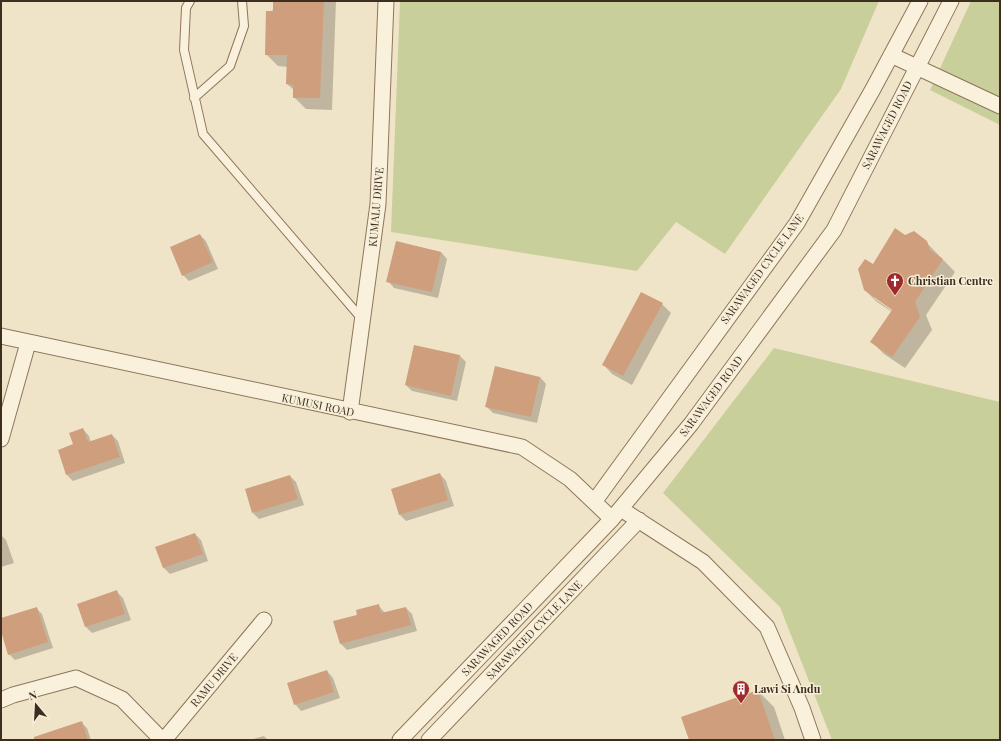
<svg xmlns="http://www.w3.org/2000/svg" width="1001" height="741" font-family="'Playfair Display',serif">
	<rect width="100%" height="100%" fill="#f0e4c8"/>
	<path fill="#c9cf9b" d="M400,1h479l-38,88 -116,165 -49,-32 -39,49 -246,-39z
		M971,1h29v124l-70,-35z
		M774,348l226,54v338h-168l-52,-133 -117,-114z"/>
	<path fill="#0003" fill-rule="evenodd" d="M274,1h62l-4,109 -26,-1 -12,-12v-7l-7,-6 1,-17 -10,-1 -12,-12z
		M200,235l6,6 12,28 -29,12 -6,-6z
		M905,236l21,6 29,30 -29,43 6,15 -27,38 -21,-14 -13,-13 21,-29 -15,-10 -13,-13 9,-24zM874,296l23,16 -1,2 -22,-16z
		M397,242l44,10 6,7 -9,39 -44,-10 -6,-7z
		M662,304l9,9 -39,72 -20,-11 -9,-10z
		M415,346l45,10 6,6 -9,39 -45,-10 -6,-6z
		M540,377l6,7 -9,39 -44,-10 -7,-7z
		M83,429l6,7 2,6 21,-7 6,6 7,22 -52,18 -6,-6z
		M440,474l6,7 8,25 -48,15 -6,-6z
		M290,476l6,6 8,23 -45,14 -6,-6z
		M195,534l6,6 7,21 -38,13 -6,-6 -7,-20z
		M1,535l5,5 8,23 -13,4z
		M117,592l6,6 8,22 -39,13 -6,-6 -7,-23z
		M378,605l7,8 21,-5 6,6 5,17 -70,19 -6,-6 -6,-22 23,-7z
		M36,608l6,6 11,34 -38,12 -6,-6 -8,-27v-8z
		M327,671l6,7 7,20 -39,13 -6,-7z
		M758,691l16,16 11,33h-95z
		M81,722l6,6 4,12h-54z
		M264,736l4,4h-19z"/>
	<path fill="#cf9f7d" d="M273,1h51l-4,97h-27v-13l-7,-1 1,-29h-22l1,-44h7z
		M895,228l10,7 9,-4 13,10 3,9 13,9 -28,43 5,15 -28,40 -22,-15 22,-32 -28,-20 -6,-21 7,-10 8,5z
		M200,234l13,28 -31,14 -12,-29z
		M396,241l45,11 -9,40 -46,-10z
		M641,292l22,11 -40,73 -21,-11z
		M414,345l46,10 -9,41 -46,-11z
		M495,366l45,11 -9,40 -46,-10z
		M83,428l5,14 24,-8 8,23 -54,18 -8,-25 15,-6 -4,-11z
		M440,473l8,27 -49,15 -8,-26z
		M290,475l8,24 -46,14 -7,-24z
		M195,533l8,21 -40,14 -8,-21z
		M117,590l8,24 -40,13 -8,-23z
		M379,604l2,9 25,-6 5,18 -71,19 -7,-23 24,-6 -1,-5z
		M37,607l11,35 -40,13 -7,-24v-13z
		M327,670l7,22 -40,13 -7,-22z
		M758,690l17,50h-86l-8,-23z
		M82,721l6,19h-54v-3z"/>
	<g fill="none" stroke-linecap="round" stroke-linejoin="round">
		<g stroke="#8d765c" stroke-width="10">
			<path id="lane" d="M190,1l-4,7 -2,42 19,84 159,185
				M194,98l36,-32 14,-40 -2,-25"/>
		</g>
		<g stroke="#8d765c" stroke-width="17">
			<path id="street" d="M891,55l109,51
				M1,336l521,111 48,32 42,40
				M350,412l28,-208 8,-203
				M1,439l27,-96
				M594,502l203,-279 76,-134 47,-88
				M621,509l82,53 64,65 35,81 11,32
				M1,700l12,-5 63,-17 46,21 40,41
				M164,740l100,-120
				M400,740l212,-221 79,-95 143,-194 117,-229
				M429,740l210,-220"/>
		</g>
		<use href="#lane" stroke="#faf1dc" stroke-width="8"/>
		<use href="#street" stroke="#faf1dc" stroke-width="15"/>
	</g>
	<defs>
		<g id="church-pin" transform="scale(0.9)"><path d="M0 17L-7.5 6A9.5 9.5 0 1 1 7.5 6Z" fill="#9e2a2b" stroke="#f7eed8"/><path d="M-1.2-6h2.4v3.5h3.3v2.4h-3.3V6h-2.4V-.1h-3.3v-2.4h3.3Z" fill="#fff"/></g>
		<g id="building-pin" transform="scale(0.9)"><path d="M0 17L-7.5 6A9.5 9.5 0 1 1 7.5 6Z" fill="#9e2a2b" stroke="#f7eed8"/><path d="M-4-6H4V6H1V3H-1V6H-4ZM-2.5-4.3h1.7v1.8h-1.7ZM.8-4.3h1.7v1.8H.8ZM-2.5-1h1.7V.8h-1.7ZM.8-1h1.7V.8H.8Z" fill="#fff"/></g>
	</defs>
	<g fill-rule="evenodd">
		<use href="#church-pin" x="895" y="281"/>
		<use href="#building-pin" x="741" y="689"/>
	</g>
	<g text-anchor="middle" stroke-width="3" stroke-linejoin="round" paint-order="stroke">
		<g font-size="11" fill="#3d2e20" stroke="#f7eed8">
			<text transform="translate(887 125) rotate(-63)" y="4">SARAWAGED ROAD</text>
			<text transform="translate(376 207) rotate(-85)" y="4">KUMALU DRIVE</text>
			<text transform="translate(762 269) rotate(-54)" y="4">SARAWAGED CYCLE LANE</text>
			<text transform="translate(711 396) rotate(-53)" y="4">SARAWAGED ROAD</text>
			<text transform="translate(318 405) rotate(12)" y="4">KUMUSI ROAD</text>
			<text transform="translate(534 630) rotate(-46)" y="4">SARAWAGED CYCLE LANE</text>
			<text transform="translate(497 639) rotate(-46)" y="4">SARAWAGED ROAD</text>
			<text transform="translate(214 680) rotate(-50)" y="4">RAMU DRIVE</text>
		</g>
		<g font-size="11" font-weight="bold" fill="#3d2e20" stroke="#f7eed8" text-anchor="start">
			<text x="908" y="285">Christian Centre</text>
			<text x="754" y="693">Lawi Si Andu</text>
		</g>
	</g>
	<rect width="1001" height="741" fill="none" stroke="#3d2e20" stroke-width="4"/>
	<g transform="translate(36 705) rotate(342)" stroke="#f7eed8" stroke-width="3" paint-order="stroke">
	<path d="M0-3L7 15L0 10L-7 15Z" fill="#3d2e20"/>
	<text y="-6" font-size="11" font-weight="bold" text-anchor="middle" fill="#3d2e20">N</text>
	</g>
</svg>
